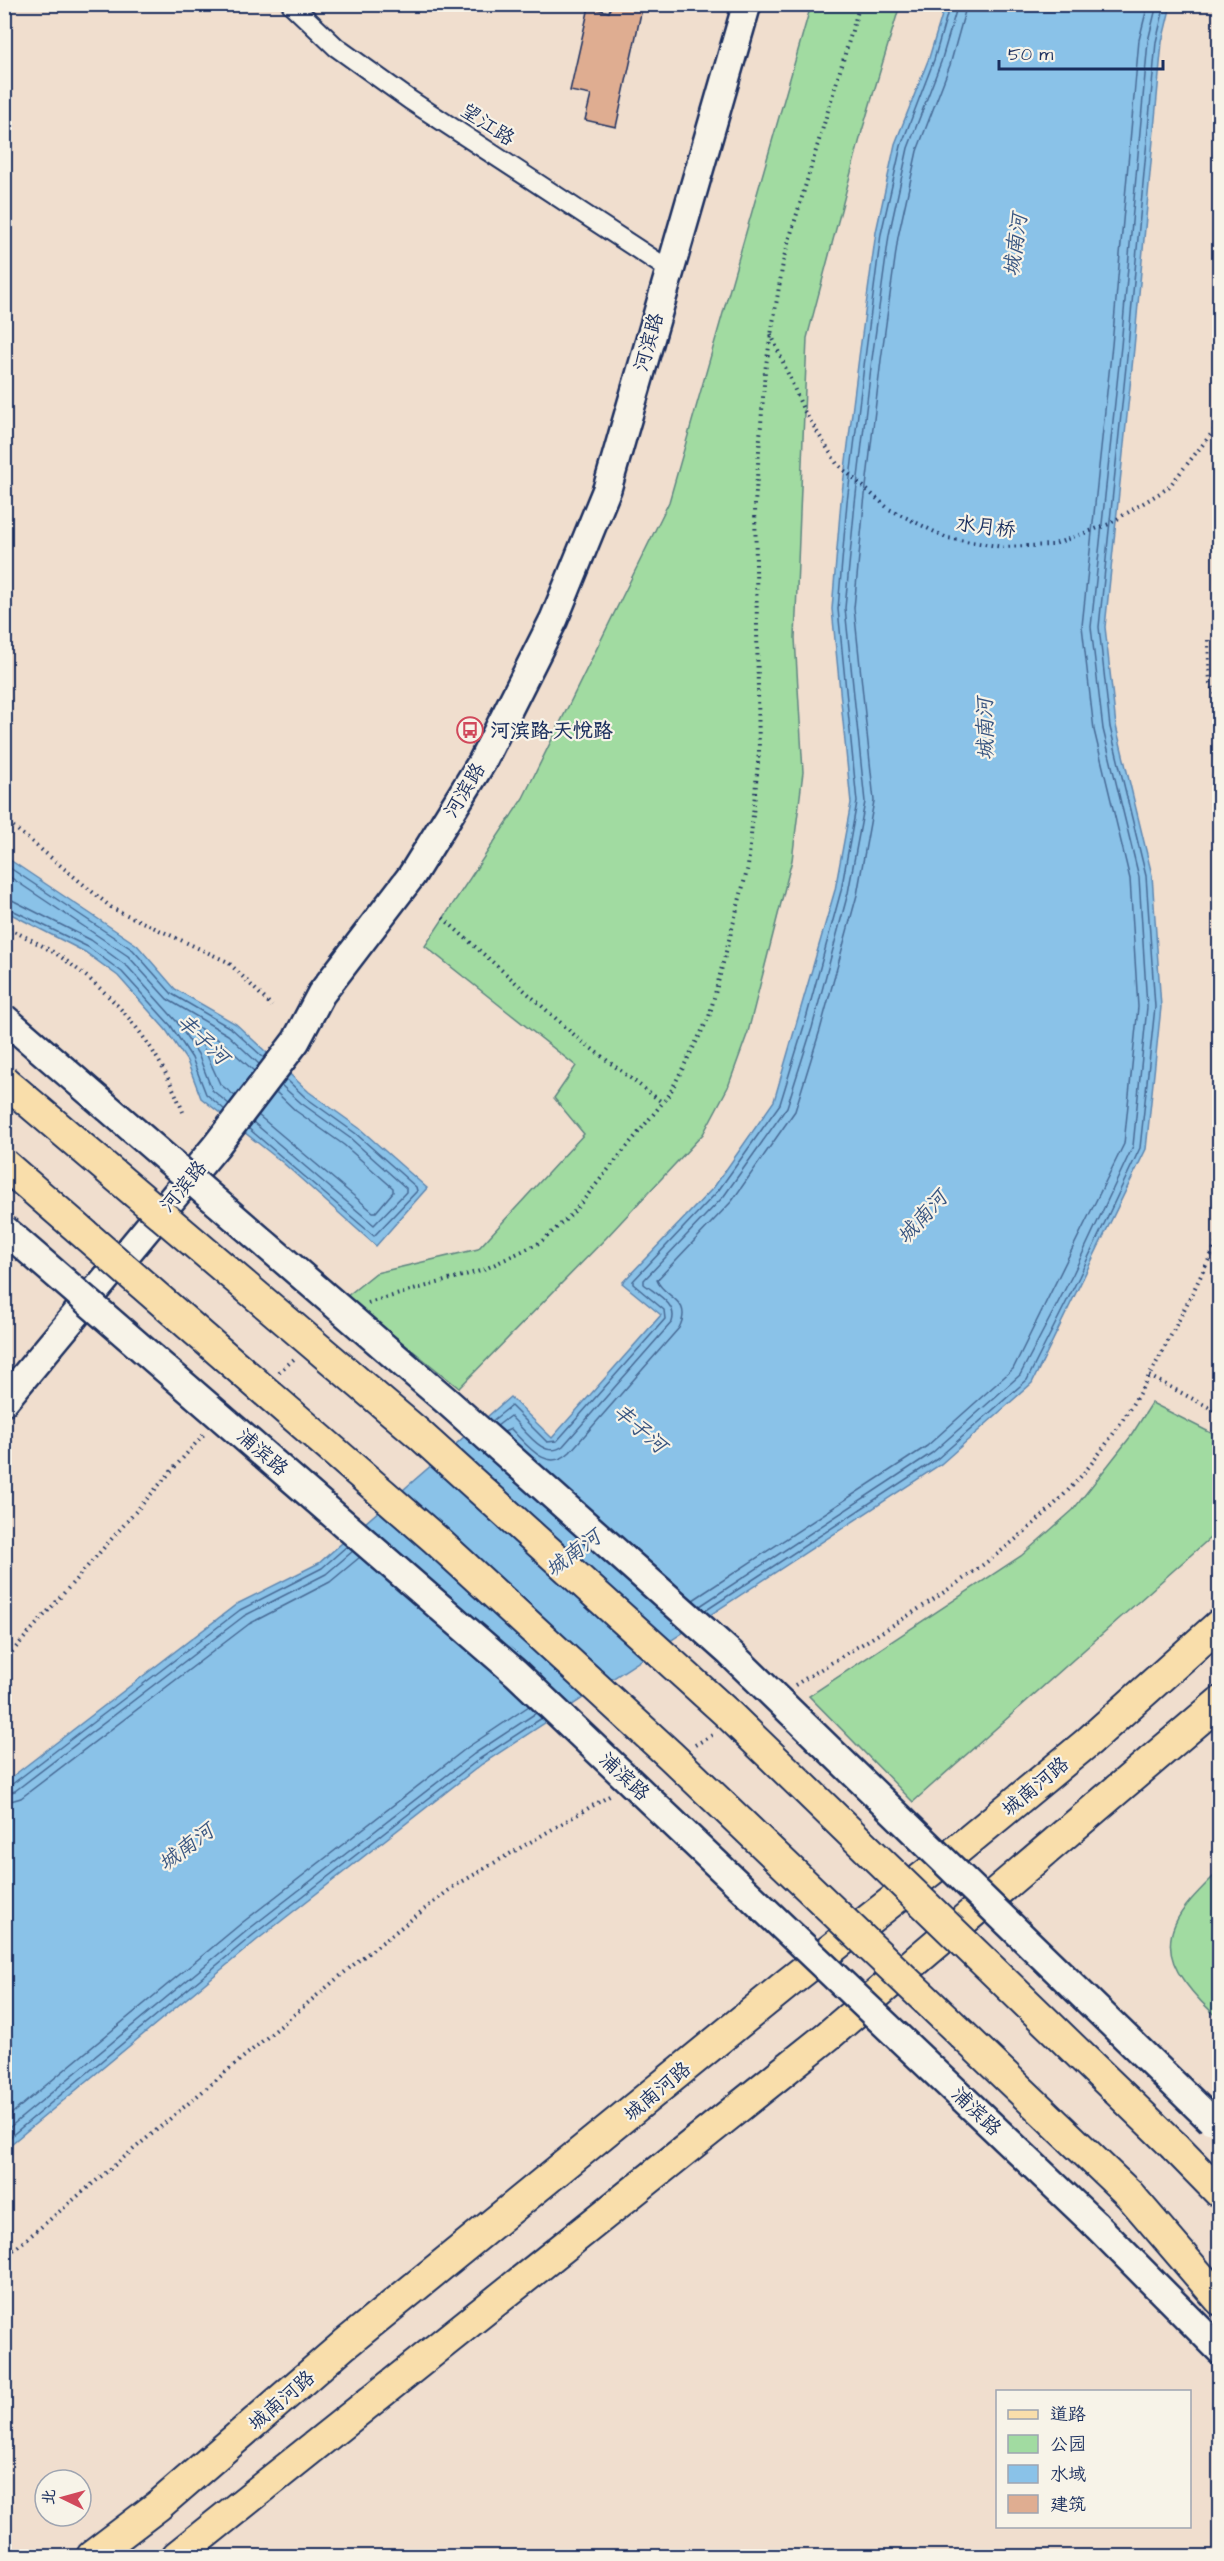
<svg xmlns="http://www.w3.org/2000/svg" width="1224" height="2561" font-family="'Architects Daughter','LXGW WenKai TC',sans-serif">
	<rect width="100%" height="100%" fill="#f0dece"/>
	<filter id="ink" filterUnits="userSpaceOnUse"><feTurbulence type="fractalNoise" baseFrequency=".0167" numOctaves="2"/><feDisplacementMap in="SourceGraphic" scale="12" xChannelSelector="R" yChannelSelector="G"/><feConvolveMatrix kernelMatrix="1 2 1 2 8 2 1 2 1" color-interpolation-filters="sRGB"/></filter>
	<g filter="url(#ink)">
		<path fill="#a1dba1" stroke="#5e8580" stroke-width="1.5" d="M811,5h89l-38,126 -55,207 -12,300 8,134 -11,88 -44,172 -20,55 -25,47 -97,104 -147,150 -113,-91 30,-24 102,-24 106,-115 -30,-36 22,-32 -151,-120 98,-148 146,-296z
			M1152,1403l67,34v93l-306,272 -104,-106 212,-140 52,-46 58,-74z
			M1219,1871v147c-14,-11 -24,-22 -35,-37 -34,-46 2,-77 35,-110z"/>
		<path fill="#8ac2e8" stroke="#5e87b1" stroke-width="1.5" d="M945,5h226l-9,37 -28,306 -29,279 11,99 36,149 9,132 -15,142 -114,234 -91,81 -459,300 -225,176 -252,209v-367l232,-178 82,-41 191,-166 42,41 109,-123 -39,-32 92,-96 60,-86 61,-211 16,-87 -19,-194 9,-108 18,-144 17,-125 19,-88 34,-86z
			M4,856l133,89 38,44 61,35 73,68 50,36 68,60 -51,58 -94,-84 -81,-64 -14,-37 -21,-31 -48,-54 -33,-24 -80,-41z"/>
		<g fill="none" stroke-linecap="round" stroke-linejoin="round">
			<path stroke="#476a95" stroke-width="1.5" d="M4,864l129,86 39,44 60,35 32,29
				M4,873l124,83 39,43 61,36 31,29
				M4,899l8,1 79,40 37,27 49,55 21,32 14,36 17,14
				M4,906l84,41 34,25 49,54 21,32 14,36 19,16
				M235,1096l-15,-12 -25,-55 4,-1 23,14 32,29
				M258,1115l115,97h3l17,-20v-4l-49,-43 -48,-34 -20,-19
				M253,1122l121,103 32,-33v-4l-56,-50 -49,-35 -20,-18
				M248,1128l126,108 43,-45 -1,-4 -61,-54 -50,-36 -19,-18
				M492,1421l19,-15 36,36 10,-1 108,-122 -1,-9 -31,-26v-3l85,-90 62,-87 24,-78 37,-135 16,-89 -19,-193 9,-107 18,-144 16,-124 20,-88 33,-86 16,-56
				M497,1426l13,-10c14,12 33,45 53,30l109,-124c6,-18 -16,-28 -28,-38v-4l80,-84 63,-89 25,-79 36,-135 17,-91 -20,-194 10,-105 17,-144 17,-124 19,-87 33,-86 17,-58
				M504,1432l7,-3c16,16 36,45 59,23l109,-124c15,-29 -16,-30 -22,-48l75,-79 63,-90 25,-81 37,-135 17,-94 -20,-193 10,-104 17,-144 17,-123 19,-86 33,-86 17,-61
				M693,1600l234,-154 86,-77 111,-225 14,-137 -8,-128 -36,-149 -12,-104 30,-281 27,-305 9,-36
				M700,1606l232,-153 88,-78 53,-101 60,-128 14,-139 -8,-130 -36,-148 -12,-102 30,-281 27,-305 9,-37
				M705,1611l232,-152 90,-79 52,-103 61,-129 15,-141 -9,-131 -36,-149 -11,-100 29,-280 28,-305 9,-38
				M4,1787l7,-2 229,-175 82,-42 25,-22
				M4,1794l11,-3 229,-175 82,-42 27,-23
				M4,1803l17,-5 228,-174 81,-42 30,-25
				M4,2120l239,-198 225,-175 61,-41
				M4,2132l245,-203 225,-175 62,-41
				M4,2142l249,-207 225,-175 64,-42"/>
		</g>
		<path fill="#dfad91" stroke="#1b2f5e" stroke-width="1.5" d="M611,4h32l-27,123 -31,-7 6,-25 -21,-4 19,-84 20,5z"/>
		<g fill="none" stroke-linecap="round" stroke-linejoin="round">
			<g stroke="#1b2f5e" stroke-width="22">
				<path id="street" d="M291,4l45,43 74,53 258,169"/>
			</g>
			<g stroke="#1b2f5e" stroke-width="32">
				<path id="secondary" d="M4,1401l212,-255 80,-105 25,-47 91,-119 70,-113 72,-143 53,-130 140,-485
					M1095,2224l125,126"/>
			</g>
			<g stroke="#1b2f5e" stroke-width="34">
				<path id="primary" d="M1174,2146l46,47
					M1129,2194l91,106
					M92,2556l67,-51 186,-161 443,-361 168,-132 132,-109 132,-118
					M177,2556l652,-521 391,-333"/>
			</g>
			<path stroke="#1b2f5e" stroke-width="4" stroke-dasharray="1.5 4.5" stroke-linecap="butt" d="M771,334l32,75 34,55 52,45 58,29 56,9 49,-2 57,-21 59,-36 52,-65
				M1208,640l2,43 10,19
				M4,819l108,89 116,54 44,44
				M443,918l136,121 84,64
				M4,926c19,10 39,19 57,31 59,42 96,88 122,155
				M368,1303l115,-33 58,-28 31,-28 97,-119 40,-78 39,-150 11,-115 -4,-248 10,-133 19,-114 76,-253
				M279,1372l15,-13
				M1149,1376l71,37
				M4,1661l200,-227
				M795,1685c103,-64 225,-129 300,-226 52,-68 87,-146 125,-222
				M695,1745l19,-11
				M4,2258l354,-297 95,-74 158,-92"/>
			<use href="#street" stroke="#f7f3e8" stroke-width="18"/>
			<use href="#secondary" stroke="#f7f3e8" stroke-width="27"/>
			<use href="#primary" stroke="#f9deab" stroke-width="30"/>
			<g stroke="#1b2f5e" stroke-width="32" stroke-linecap="butt">
				<path id="secondary-bridge" d="M4,1018l446,386 280,249 481,467
					M4,1229l512,444 579,551"/>
			</g>
			<g stroke="#1b2f5e" stroke-width="34" stroke-linecap="butt">
				<path id="primary-bridge" d="M4,1081l415,353 309,280 446,432
					M4,1164l431,375 235,216 459,439"/>
			</g>
			<use href="#secondary-bridge" stroke="#f7f3e8" stroke-width="27"/>
			<use href="#primary-bridge" stroke="#f9deab" stroke-width="30"/>
		</g>
	</g>
	<defs>
		<g id="bus-ring" transform="scale(1.35)"><circle r="9.5" fill="#f7f3e8" stroke="#d1495b" stroke-width="1.5"/><path d="M-5-6H5V4H4V6H2V4H-2V6H-4V4H-5ZM-3.5-4V0h7V-4ZM-3.5 1.2v1.5H-2V1.2ZM2 1.2v1.5H3.5V1.2Z" fill="#d1495b"/></g>
	</defs>
	<g fill-rule="evenodd">
		<use href="#bus-ring" x="470" y="730"/>
	</g>
	<g text-anchor="middle" stroke-width="4.5" stroke-linejoin="round" paint-order="stroke">
		<g font-size="20" fill="#1b2f5e" stroke="#f7f3e8">
			<text transform="translate(488 124) rotate(33)" y="7">望江路</text>
			<text transform="translate(648 342) rotate(-74)" y="7">河滨路</text>
			<text transform="translate(986 526) rotate(7)" y="7">水月桥</text>
			<text transform="translate(464 790) rotate(-59)" y="7">河滨路</text>
			<text transform="translate(183 1186) rotate(-50)" y="7">河滨路</text>
			<text transform="translate(263 1452) rotate(41)" y="7">浦滨路</text>
			<text transform="translate(625 1776) rotate(43)" y="7">浦滨路</text>
			<text transform="translate(1035 1786) rotate(-40)" y="7">城南河路</text>
			<text transform="translate(657 2091) rotate(-40)" y="7">城南河路</text>
			<text transform="translate(977 2111) rotate(44)" y="7">浦滨路</text>
			<text transform="translate(281 2400) rotate(-41)" y="7">城南河路</text>
		</g>
		<g font-size="20" font-weight="bold" fill="#1b2f5e" stroke="#f7f3e8" text-anchor="start">
			<text x="490" y="737">河滨路·天悦路</text>
		</g>
		<g font-size="21" font-style="italic" fill="#375480" stroke="#f7f3e8">
			<text transform="translate(1015 245) rotate(-82)" y="7">城南河</text>
			<text transform="translate(985 729) rotate(-91)" y="7">城南河</text>
			<text transform="translate(203 1039) rotate(44)" y="7">丰子河</text>
			<text transform="translate(922 1217) rotate(-48)" y="7">城南河</text>
			<text transform="translate(640 1428) rotate(41)" y="7">丰子河</text>
			<text transform="translate(573 1553) rotate(-37)" y="7">城南河</text>
			<text transform="translate(186 1847) rotate(-37)" y="7">城南河</text>
		</g>
	</g>
	<rect width="1224" height="2561" fill="none" stroke="#f7f3e8" stroke-width="24"/>
	<rect x="12" y="12" width="1200" height="2537" fill="none" stroke="#1b2f5e" stroke-width="2" filter="url(#ink)"/>
	<rect x="996" y="2390" width="195" height="138" fill="#f7f3e8" stroke="#9fa5b1" stroke-width="1.5"/>
	<rect x="1008" y="2410" width="30" height="9" fill="#f9deab" stroke="#9fa5b1" stroke-width="1.5"/>
	<text x="1050" y="2420" font-size="18" fill="#1b2f5e">道路</text>
	<rect x="1008" y="2435" width="30" height="18" fill="#a1dba1" stroke="#9fa5b1" stroke-width="1.5"/>
	<text x="1050" y="2450" font-size="18" fill="#1b2f5e">公园</text>
	<rect x="1008" y="2465" width="30" height="18" fill="#8ac2e8" stroke="#9fa5b1" stroke-width="1.5"/>
	<text x="1050" y="2480" font-size="18" fill="#1b2f5e">水域</text>
	<rect x="1008" y="2495" width="30" height="18" fill="#dfad91" stroke="#9fa5b1" stroke-width="1.5"/>
	<text x="1050" y="2510" font-size="18" fill="#1b2f5e">建筑</text>
	<g transform="translate(63 2498) rotate(275)"><circle r="28" fill="#f7f3e8" stroke="#9fa5b1" stroke-width="1.5"/>
	<path d="M0-4.5L10 22L0 15L-10 22Z" fill="#d1495b"/>
	<text y="-9" font-size="16" font-weight="bold" text-anchor="middle" fill="#1b2f5e">北</text>
	</g>
	<path d="M999 60v9h164v-9" fill="none" stroke="#1b2f5e" stroke-width="3"/>
	<text x="1008" y="60" font-size="18" fill="#1b2f5e" stroke="#f7f3e8" stroke-width="4.5" paint-order="stroke">50 m</text>
</svg>
